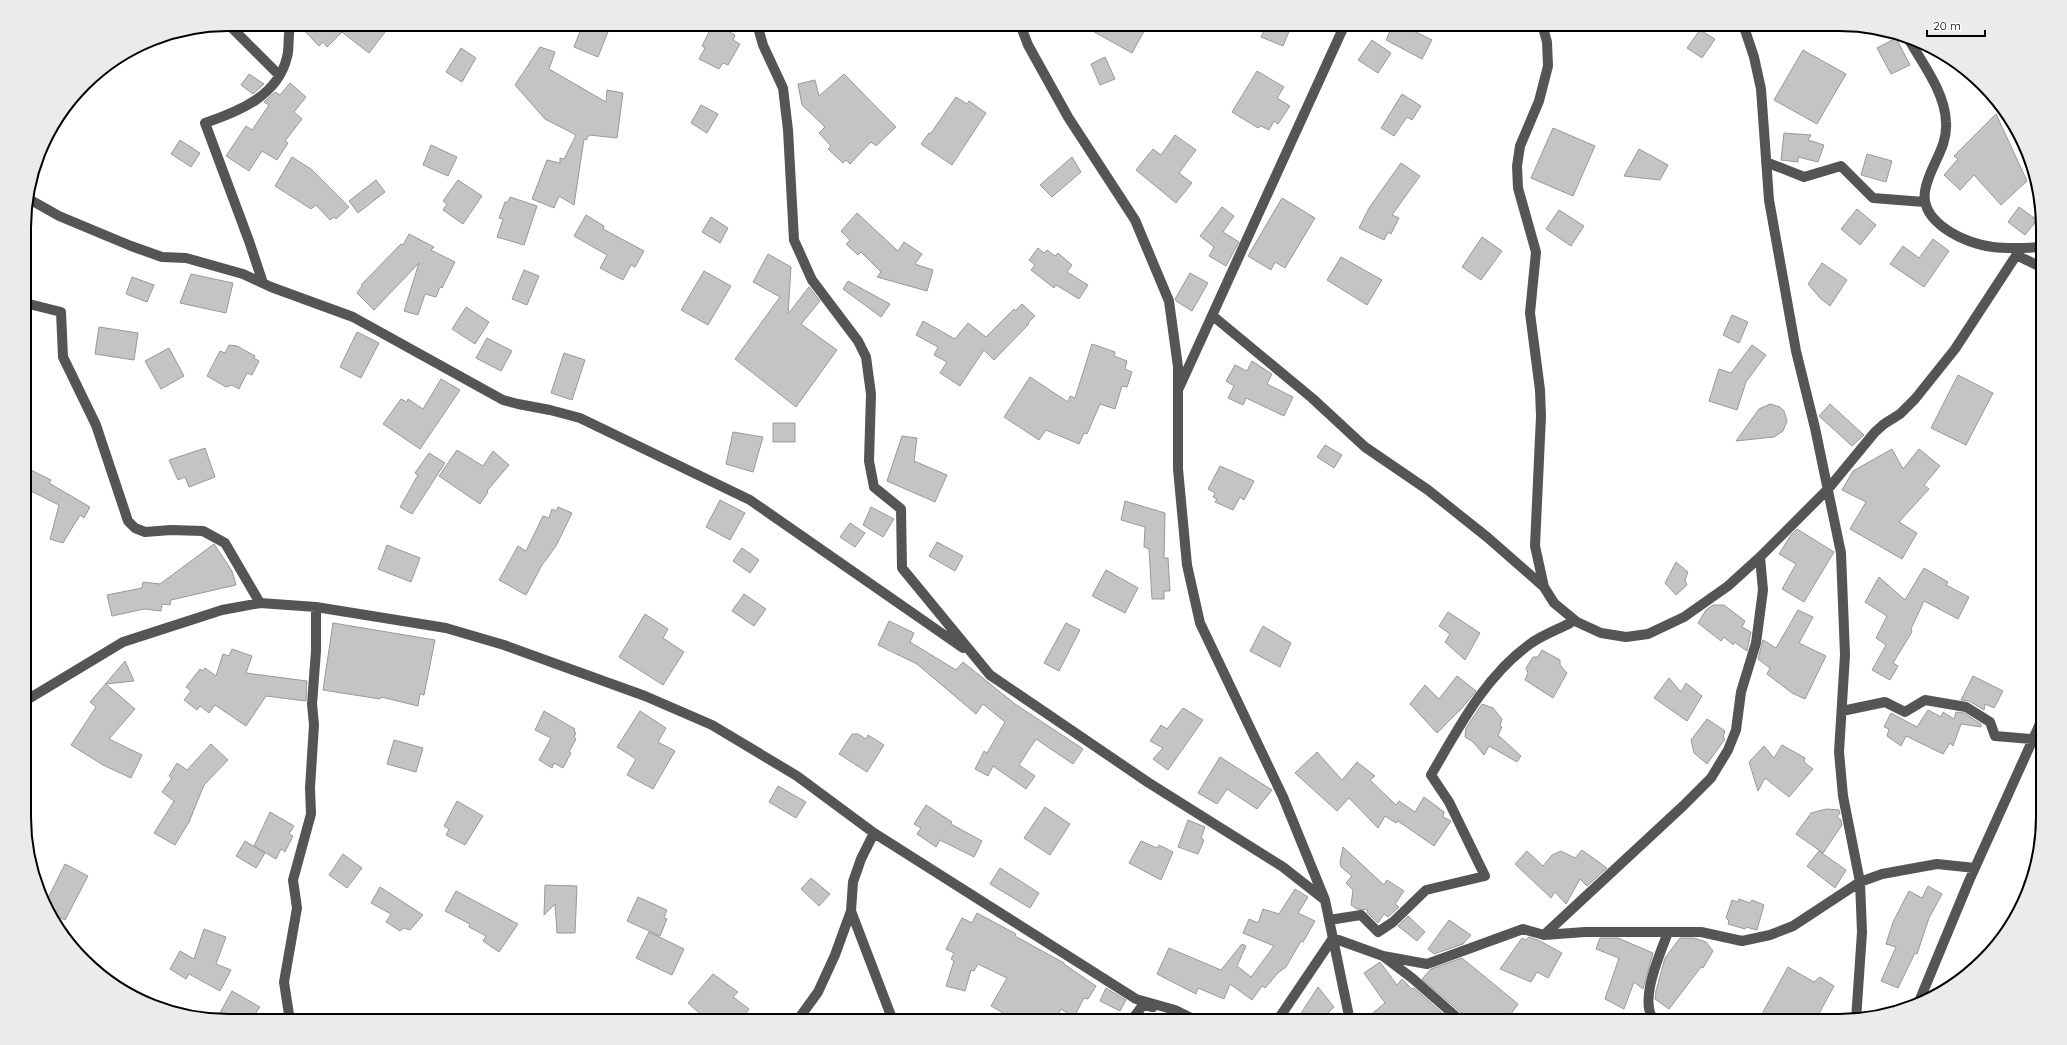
<svg xmlns="http://www.w3.org/2000/svg" width="2067" height="1045" font-family="Quicksand,sans-serif">
	<rect width="100%" height="100%" fill="#fff"/>
	<path fill="#c4c4c4" stroke="#999" d="M298,24h93l-22,29 -27,-21 -15,15 -4,-5 -4,4z
		M583,24h28l-13,33 -24,-10z
		M1080,24h68l-16,29z
		M1267,24h25l-9,22 -22,-9z
		M1393,24h7l32,16 -10,19 -36,-19z
		M717,25l18,10 -2,5 7,4 -12,21 -5,-2 -4,6 -20,-10 6,-11 -3,-2 9,-18 4,2z
		M1700,30l15,9 -13,19 -15,-10z
		M1896,38l14,27 -19,9 -14,-26z
		M1372,40l19,13 -13,20 -20,-13z
		M540,47l15,5 -6,17 57,33 1,-12 16,3 -6,45 -28,-3 -3,5 -2,-1 -10,66 -15,-9 -5,12 -22,-9 15,-39 13,3v-5l4,1 12,-24 -31,-16 -30,-34z
		M461,48l15,10 -14,24 -16,-10z
		M1803,50l43,24 -29,50 -43,-24z
		M1105,57l10,22 -15,6 -9,-21z
		M1257,71l27,16 -7,11 13,8 -12,18 -4,-3 -5,9 -8,-4 -3,2 -26,-16z
		M249,74l15,10 -11,10 -12,-9z
		M844,74l52,53 -20,19 -5,-4 -21,22 -4,-4 -3,3 -15,-14 3,-3 -12,-13 6,-6 -23,-22 -4,-21 17,-4 4,16z
		M290,83l16,14 -12,15 8,7 -17,22 3,2 -11,17 -15,-9 -13,20 -23,-15 20,-30 6,4 17,-25 -5,-3 11,-10 5,3z
		M1402,94l19,12 -9,14 -5,-3 -13,19 -13,-8z
		M956,97l11,7 2,-3 17,12 -34,52 -31,-21 8,-11h2z
		M701,105l17,9 -11,19 -16,-10z
		M1996,114l31,67 -26,24 -27,-30 -14,15 -16,-15 14,-16 -4,-3z
		M1553,128l42,18 -22,50 -42,-18z
		M1784,133l27,2 -3,5 16,5 -6,17 -20,-5v5l-17,-2z
		M1175,135l21,15 -17,23 13,10 -16,20 -40,-33 17,-21 8,6z
		M180,140l20,13 -9,14 -20,-13z
		M431,145l26,12 -9,19 -25,-11z
		M1639,149l29,16 -8,15 -36,-4z
		M1867,154l25,7 -6,21 -25,-7z
		M292,157l19,12 38,38 -13,12 -2,-2 -4,3 -14,-15 -5,4 -36,-23z
		M1072,157l9,15 -29,25 -12,-12z
		M1401,163l19,13 -28,39 7,3 -8,16 -3,-2 -4,8 -25,-12 10,-20z
		M376,180l9,12 -27,21 -9,-12z
		M458,180l24,16 -19,28 -20,-14 4,-6 -4,-3z
		M510,197l27,9 -13,39 -27,-8 6,-18 -4,-1 6,-16h3z
		M1282,198l33,20 -30,50 -10,-6 -4,8 -23,-14z
		M1222,207l12,9 -11,16 16,10 -13,24 -17,-10 5,-9 -14,-11z
		M2019,207l18,13 -12,15 -17,-13z
		M1857,209l19,16 -16,20 -19,-16z
		M1559,210l25,16 -13,20 -25,-17z
		M857,213l41,38 6,-9 18,12 -7,10 18,6 -6,21 -50,-14 4,-5 -20,-20 -3,3 -12,-11 4,-4 -9,-9z
		M586,215l18,11 -1,3 41,22 -9,16 -4,-2 -8,15 -23,-12 7,-13 -33,-19z
		M711,217l17,11 -8,15 -18,-11z
		M409,234l25,13 -3,3 24,12 -13,26 -2,-1 -4,10 -11,-3 -7,21 -14,-4 15,-48 -45,47 -17,-17 5,-7 -1,-1 40,-41 2,1z
		M1482,237l20,14 -21,29 -19,-13z
		M1933,239l16,12 -25,36 -34,-23 13,-18 16,12z
		M1038,248l6,5 3,-3 8,6 3,-3 14,12 -5,7 21,13 -9,14 -23,-14 -2,3 -23,-18 4,-5 -6,-5z
		M768,254l23,13 -3,47 21,-27 11,14 -19,23 36,26 -41,57 -61,-48 45,-62 -27,-15z
		M1341,257l41,23 -15,25 -40,-25z
		M1822,263l25,17 -17,26 -10,-8 -12,-14z
		M524,270l15,6 -12,29 -15,-6z
		M704,271l27,15 -23,39 -27,-15z
		M1190,273l18,10 -16,28 -16,-10 -1,-2z
		M191,274l42,9 -7,30 -46,-10z
		M132,277l22,8 -7,17 -21,-8z
		M848,281l42,23 -9,13 -38,-28z
		M1022,304l13,12 -7,7 1,1 -35,36 -10,-10 -24,36 -20,-13 7,-11 -13,-7 4,-8 -22,-12 7,-14 32,18 13,-16 18,14 28,-28 1,2z
		M466,307l23,15 -14,22 -23,-15z
		M1732,315l16,7 -9,21 -16,-8z
		M99,327l39,6 -4,27 -39,-6z
		M357,332l22,11 -18,35 -21,-11z
		M487,338l25,13 -11,20 -25,-13z
		M1092,344l23,8 -1,4 13,5 -2,8 7,3 -5,15 -5,-1 -7,23 -15,-5 -13,30 -3,-1 -5,11 -33,-14 -7,10 -35,-23 26,-40 38,25 2,-6 5,2z
		M229,345l8,1 18,10 -1,2 5,3 -7,14 -5,-2 -8,16 -7,-4 -6,2 -19,-11 13,-25 5,2z
		M1752,345l14,10 -20,27 -9,28 -28,-9 10,-32 12,4z
		M169,348l15,28 -23,13 -16,-28z
		M564,353l21,7 -13,40 -21,-7z
		M1252,361l20,13 -5,10 26,13 -9,19 -38,-18 -3,7 -15,-7 6,-12 -8,-5 9,-16 12,6z
		M1958,375l35,18 -27,52 -35,-17z
		M441,379l19,11 -40,59 -37,-25 18,-25 6,3 1,-3 15,10z
		M1770,404l10,3 4,4 3,10 -4,10 -9,6 -38,4 23,-32z
		M1830,404l34,31 -12,11 -33,-30z
		M773,423h22v19h-22z
		M733,432l30,5 -10,35 -27,-8z
		M902,436l15,2 -3,23 33,14 -12,27 -48,-21z
		M1325,445l17,10 -8,13 -17,-11z
		M205,448l10,29 -26,10 -4,-10 -7,3 -9,-20z
		M1892,449l11,20 16,-20 21,17 -16,19 5,4 -30,33 18,11 -15,26 -52,-30 16,-27 -24,-12 11,-19z
		M457,450l26,16 10,-15 16,14 -22,26 1,1 -8,12 -41,-28z
		M429,453l16,10 -33,51 -12,-7 18,-32 -3,-2z
		M1220,466l34,15 -10,19 -4,-3 -7,13 -18,-8 2,-3 -4,-2 2,-4 -7,-4z
		M25,467l26,13 -2,3 41,24 -6,11 -4,-3 -17,28 -13,-4 9,-34 -34,-17z
		M720,500l25,13 -15,27 -24,-13z
		M1125,501l40,12 -1,45h4l2,33h-6v8h-12l-3,-50 -5,-2 1,-20 -24,-7z
		M558,507l14,6 -16,33 -14,19 -16,30 -27,-15 19,-34 8,5 17,-35 6,2 3,-9 4,2z
		M871,507l23,12 -11,18 -20,-12z
		M850,523l15,10 -10,14 -15,-10z
		M1797,529l37,23 -30,50 -22,-13 14,-25 -17,-10 12,-19z
		M937,542l26,14 -8,15 -26,-15z
		M214,544l18,27 4,14 -65,15 -1,5 -8,-1 -1,7 -17,-2 -32,7 -5,-21 35,-7 1,-6 17,2z
		M387,545l33,13 -9,24 -33,-13z
		M742,548l17,12 -9,13 -17,-12z
		M1676,562l12,10 -3,8 2,5 -11,10 -11,-12z
		M1924,568l24,14 -2,3 23,12 -11,22 -34,-18 -13,28 1,3 -19,31 5,3 -8,14 -18,-10 14,-25 -10,-7 11,-22 -22,-14 14,-25 26,23z
		M1106,570l32,18 -13,25 -33,-17z
		M744,594l22,15 -12,17 -22,-15z
		M1713,605h11l21,16 -3,6 9,5 -4,19 -13,-9 -1,3 -9,-8 -3,4 -23,-18 8,-13z
		M1798,610l15,7 -14,26 27,13 -21,43 -13,-6 -25,-19 3,-6 -12,-9 5,-19 13,8z
		M1448,612l32,21 -15,27 -20,-18 5,-8 -11,-8z
		M645,614l23,15 -5,9 21,14 -21,33 -44,-28z
		M889,621l25,12 -4,9 46,28 7,-8 52,42 68,45 -10,15 -37,-25 -17,26 16,11 -9,13 -33,-23 -5,10 -13,-7 9,-18 3,2 18,-31 -22,-18 -7,10 -59,-50 -39,-19z
		M333,623l102,17 -11,55 -4,-1 -2,12 -37,-9 -1,2 -57,-9z
		M1066,623l14,7 -21,41 -15,-8z
		M1263,626l28,17 -11,24 -30,-16z
		M232,649l20,7 -6,17 61,8 -1,20 -40,-5 -20,30 -31,-21 -6,8 -9,-7 -3,4 -13,-10 7,-9 -5,-4 14,-18 3,2 2,-3 11,8 7,-22 6,2z
		M1542,650l18,10v5l7,8 -14,25 -28,-18 3,-7 -2,-5 7,-11h5z
		M125,661l9,20 -28,3 29,25 -26,30 33,16 -11,23 -28,-13 -32,-20 25,-38 -6,-5z
		M1457,676l19,15 -14,17 -25,25 -27,-29 15,-19 14,14z
		M1973,676l30,15 -9,17 -9,-4 -1,6 -15,-9 -8,-1z
		M1669,678l12,14 5,-9 16,13 -15,25 -33,-23z
		M1482,704l11,4 9,11 -2,7 2,1 -4,8 23,21 -4,6 -28,-16 -5,9 -11,-13 -8,-5 1,-9z
		M1183,708l20,12 -35,50 -15,-11 10,-11 -13,-7 11,-16 6,4z
		M1928,710l13,7 2,-5 11,7 2,-7 8,1 17,11v3l-20,-3 -8,22 -3,-3 -7,11 -37,-18 -5,10 -14,-10 2,-7 -5,-2 7,-14 26,14z
		M544,711l31,18 -1,2 2,2 -2,4 2,2 -7,13 2,1 -8,15 -9,-5 -2,5 -13,-8 12,-22 -16,-8z
		M640,711l26,17 -8,14 17,9 -22,38 -26,-14 9,-16 -19,-12z
		M1707,719l18,12 -2,6 2,2 -18,25 -13,-11 -3,-13z
		M852,734h6l8,5 2,-4 16,10 -17,27 -28,-18z
		M394,740l29,8 -7,24 -29,-8z
		M211,744l17,16 -24,25 -15,37 -14,23 -21,-12 20,-32 -12,-9 10,-14 -3,-2 8,-13 10,7z
		M1782,745l23,13 -1,4 9,7 -24,28 -24,-19 -7,13 -9,-29 15,-16 10,12z
		M1317,752l25,28 15,-18 18,14 -5,4 26,25 3,-4 16,11 9,-15 20,15 -1,5 8,4 -17,25 -36,-25 -2,2 -11,-7 -7,12 -29,-30 -12,13 -42,-38z
		M1220,757l52,33 -15,19 -30,-20 -10,15 -19,-11z
		M778,786l28,16 -10,16 -27,-16z
		M457,801l26,15 -18,29 -19,-10 3,-6 -5,-3z
		M926,805l26,17 -1,2 31,17 -8,16 -34,-17 -4,7 -19,-13 4,-6 -7,-4z
		M1045,807l25,17 -20,31 -26,-17z
		M1826,809l13,1 1,3 -3,4 4,3 1,5 -19,28 -27,-19 15,-21z
		M270,812l24,14 -5,8 4,2 -8,16 -4,-3 -5,10 -22,-13z
		M1188,820l17,7 -4,11 3,2 -6,14 -20,-7z
		M245,841l20,12 -9,15 -20,-12z
		M1141,841l16,7 2,-3 14,7 -12,28 -32,-17z
		M1343,847l41,38 3,-5 17,11 -9,13 4,3 -11,10 -4,-3 -6,9 -11,-11 1,-2 -11,-1 -6,-4 2,-15 -7,-7 6,-7 -11,-9 -1,-5z
		M1582,850l25,18 -20,18 -7,-7 -14,25 -11,-12 -4,6 -36,-34 12,-13 16,15 9,-11 9,-4 14,7z
		M1819,851l27,19 -11,18 -28,-22z
		M343,854l19,14 -15,20 -18,-13z
		M65,864l23,12 -23,44 -16,-8 -4,-8z
		M1000,868l39,25 -9,15 -40,-24z
		M811,878l19,16 -11,12 -18,-17z
		M545,885l32,1 -2,47h-18l-2,-29 -11,11z
		M1928,886l14,8 -13,24 -12,36 -2,-1 -17,35 -17,-7 15,-34 -10,-3 7,-22 16,-31 13,7z
		M380,887l43,28 -13,15 -6,-2 -4,3 -14,-9 5,-8 -20,-11z
		M1295,889l13,8 -10,16 17,8 -12,21 -2,-1 -15,26 -8,6 -13,15 -3,-2 -10,14 -22,-16 -6,15 -26,-11 -2,6 -39,-20 12,-26 52,22 21,-26 4,2 -9,20 14,11 23,-31 -31,-13 6,-14 9,4 5,-14 16,5z
		M456,891l62,33 -19,28 -16,-11 3,-5 -17,-9 1,-3 -25,-13z
		M638,897l29,13 -3,8 3,1 -7,17 -33,-15z
		M1739,899l11,4 2,-3 12,5 -7,25 -11,-3 -1,2 -17,-5 1,-3 -3,-3 6,-18 6,2z
		M977,913l39,21 -1,2 49,27v1l32,22 -8,13 -4,-1 -10,19 -13,-8 -7,12h-37l-26,-15 16,-28 -29,-14 -4,7 -3,-1 -6,21 -19,-5 8,-25 -3,-2 3,-6 -8,-4 16,-31 10,5z
		M1408,916l17,16 -8,9 -19,-15z
		M1449,920l22,15 -8,9 -29,10 -6,-5z
		M204,929l22,8 -10,27 15,6 -11,21 -31,-17 -3,5 -16,-10 10,-18 14,8z
		M649,932l35,17 -12,26 -36,-17z
		M1529,937l11,4 22,12 -14,25 -11,-6 -6,10 -31,-13 22,-31 3,2z
		M1600,938h18l35,15 -10,36 -9,-7 -10,27 -19,-10 14,-41 -23,-9z
		M1680,938h14l12,4 7,9 -10,17 -2,-1 -32,42 -14,-10 1,-8 9,-33z
		M1462,958l56,46 -12,17h-39l-2,-5 -43,-37 9,-10z
		M1380,962l17,23 5,-6 10,10 2,-1 37,33h-88l22,-18 -21,-30z
		M1788,967l26,15 6,-5 14,9 -19,35h-57z
		M713,974l25,18 -5,5 16,12 -9,12h-10l-7,-4 -3,4h-12l-20,-18z
		M1318,987l16,20 -14,14h-24z
		M1106,988l20,12 -6,11 -20,-10z
		M232,991l28,16 -10,14 -34,-1z"/>
	<g fill="none" stroke-linecap="round" stroke-linejoin="round">
		<path stroke="#555" stroke-width="10" d="M228,24l51,51
			M757,24l6,21 20,43 5,42 6,110 18,40 46,61 8,16 5,37 -2,67 5,26 27,22 1,59 88,107 159,108 134,84 42,33
			M1020,24l8,21 40,72 67,103 34,81 9,66v102l9,96 13,58 83,174 42,103 25,121
			M1542,24l5,18 1,24 -9,35 -19,45 -3,20 1,22 18,64 -6,61 10,77 1,26 -6,130 9,41
			M1743,24l11,33 7,32 8,111 27,151 19,77 26,125 4,102 -6,97 4,44 17,86 2,50 -6,88
			M1908,38c14,25 37,54 38,84 2,27 -17,44 -21,69 -5,32 41,53 68,56 16,2 33,1 48,0
			M1766,162l38,15 37,-11 32,32 51,4
			M29,199l30,17 72,30 31,11 24,1 57,16 28,13 82,30 150,83 15,4 32,6 30,8 170,82 213,148
			M2016,255l25,12
			M263,283l-14,-42 -44,-118c33,-11 73,-27 82,-66 3,-10 0,-23 4,-33
			M25,303l36,9 2,45 33,68 32,96 7,7 10,4 26,-2 32,1 22,12 35,60
			M1213,316l99,82 53,49 63,43 59,47 57,50 10,16 23,19 24,11 25,4 22,-3 36,-17 44,-31 32,-29 68,-68 47,-57 9,-8 16,-10 15,-15 40,-50 66,-101
			M1179,388l166,-364
			M25,701l98,-59 99,-32 38,-7 56,4 130,21 58,17 141,51 67,29 85,51 77,57 262,166 39,11 22,11
			M1842,711l43,-9 20,10 20,-12 41,7 24,15 5,14 48,4
			M874,833l-13,26 -8,23 -2,29 42,110
			M1329,920l32,-5 17,17 15,-10 33,-32 59,-14 -36,-74 -18,-27c27,-46 54,-99 99,-131 12,-9 27,-14 40,-21
			M1544,935l139,-129 28,-28 17,-28 8,-20 5,-38 15,-49 7,-53 -3,-33
			M1383,956l44,8 96,-35 21,6 41,-3h116l41,9 28,-6 23,-9 67,-44 22,-8 55,-10 38,4
			M1918,1004l51,-123 74,-164
			M290,1021l-6,-39 13,-74 -4,-28 18,-66 -1,-26 4,-63 -2,-21 4,-53v-44
			M797,1021l21,-29 17,-37 16,-44
			M1131,1021l12,-16 10,2
			M1277,1021l56,-83 50,18 29,22 49,43
			M1655,1021c-18,-18 6,-69 13,-89"/>
	</g>
	<path d="M0 0H2067V1045H0ZM228 31H1839A197 197 0 0 1 2036 228V817A197 197 0 0 1 1839 1014H228A197 197 0 0 1 31 817V228A197 197 0 0 1 228 31Z" fill="#ebebeb" fill-rule="evenodd"/>
	<path fill="none" stroke="#000" stroke-width="2" d="M228 31H1839A197 197 0 0 1 2036 228V817A197 197 0 0 1 1839 1014H228A197 197 0 0 1 31 817V228A197 197 0 0 1 228 31Z"/>
	<path d="M1927 30v6h58v-6" fill="none" stroke="#000000" stroke-width="2"/>
	<text x="1933" y="30" font-size="12" fill="#000000" stroke="#ffffff" stroke-width="3" paint-order="stroke">20 m</text>
</svg>
